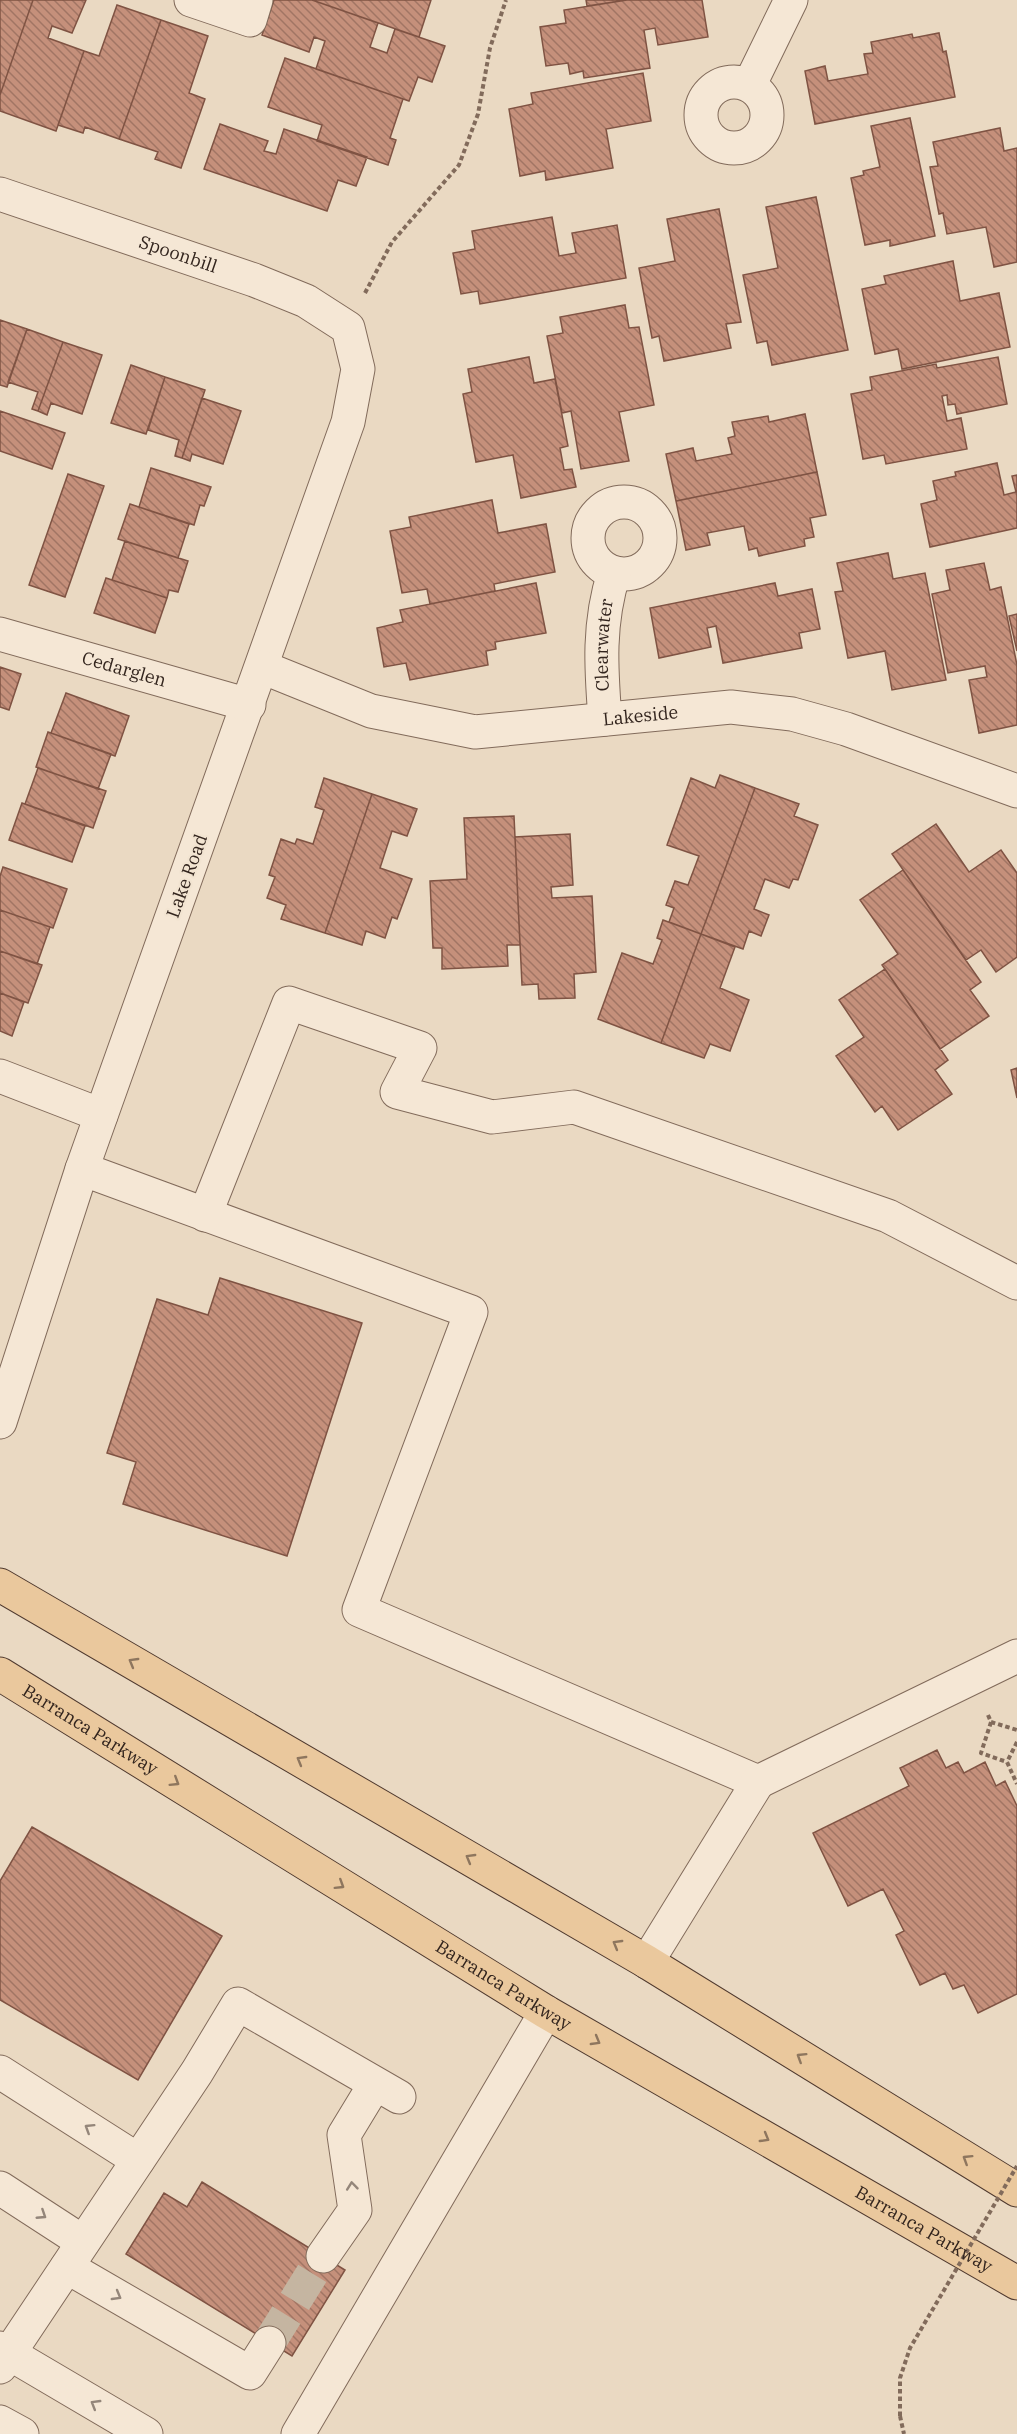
<svg xmlns="http://www.w3.org/2000/svg" width="1017" height="2434" font-family="'IBM Plex Serif',serif">
	<defs>
		<pattern id="building-back-hatch" width="6" height="6" patternUnits="userSpaceOnUse" patternTransform="scale(1.5)"><rect width="6" height="6" fill="#c5907b"/><path d="M-1 5l2 2M0 0l6 6M5-1l2 2" fill="none" stroke="#a17564"/></pattern>
	</defs>
	<rect width="100%" height="100%" fill="#ead9c2"/>
	<path fill="url(#building-back-hatch)" stroke="#7f5343" stroke-width="1.5" d="M0,0h33l-33,95z
		M33,0h53l-14,33 -20,-7 -4,12 36,13 -28,80 -56,-20v-16z
		M274,0h38l66,23 -8,24 17,6 8,-24 50,17 -13,36 -14,-5 -9,24 -93,-32 9,-28 -11,-4 -5,15 -47,-17z
		M312,0h119l-12,37z
		M586,0h41l-40,6z
		M627,0h75l6,37 -50,8 -3,-17 -11,2 6,38 -66,10 -1,-7 -13,3 -2,-11 -22,3 -6,-39 26,-4 -2,-13z
		M117,5l44,15 -42,119 -34,-12 -2,6 -25,-8 26,-74 15,5z
		M161,20l47,16 -19,57 16,6 -24,69 -26,-9 3,-7 -39,-13z
		M939,33l4,19 3,-1 9,46 -140,27 -10,-53 20,-5 3,15 40,-7 -4,-20 9,-1 -2,-11 41,-8 1,4z
		M285,58l118,41 -13,39 6,2 -8,25 -71,-24 5,-16 -54,-18z
		M643,73l8,48 -45,8 7,39 -67,12 -1,-9 -25,5 -11,-67 24,-5 -2,-11z
		M910,118l25,118 -45,10v-6l-25,5 -14,-67 13,-3 -1,-4 17,-4 -9,-41z
		M220,124l48,17 -4,10 12,3 8,-25 83,28 -11,29 -18,-6 -11,31 -123,-42z
		M1000,128l4,23 13,-3v114l-23,5 -8,-40 -39,7 -4,-21 -4,1 -9,-47 8,-1 -5,-24z
		M816,197l32,153 -76,15 -5,-24 -10,2 -14,-68 35,-7 -12,-61z
		M719,209l22,113 -15,2 5,24 -67,13 -5,-25 -7,2 -13,-70 36,-7 -8,-42z
		M552,217l7,39 17,-3 -4,-20 45,-8 9,53 -146,26 -2,-13 -17,3 -8,-41 22,-4 -3,-18z
		M953,261l7,40 39,-8 11,54 -108,22 -4,-20 -23,5 -13,-65 24,-5 -2,-8z
		M625,305l4,23 10,-1 15,78 -35,7 10,49 -48,8 -10,-58 -9,2 -15,-77 16,-3 -3,-16z
		M0,320l27,9 -20,58 -7,-2z
		M27,329l36,13 -25,69 -6,-2 6,-17 -30,-10z
		M63,342l39,13 -20,59 -31,-11 -4,12 -9,-4z
		M529,357l5,26 21,-4 13,67 -8,2 4,22 8,-1 4,18 -55,11 -8,-43 -37,7 -13,-68 9,-2 -4,-23z
		M998,357l9,47 -50,10 -2,-10 -7,1 -1,-10 -5,1 5,25 14,-3 6,31 -81,15 -2,-9 -21,4 -12,-65 21,-4 -2,-13 66,-13 1,4z
		M131,365l34,12 -19,57 -35,-11z
		M165,377l40,13 -23,68 -7,-2 4,-16 -31,-10z
		M202,398l39,13 -18,53 -31,-10 -2,7 -8,-3z
		M0,411l65,22 -13,36 -52,-18z
		M805,414l12,58 -141,29 -10,-47 27,-6 3,13 36,-7 -4,-16 7,-2 -3,-14 36,-6 1,6z
		M997,463l7,32 12,-3 -4,-16 5,-1v53l-87,19 -9,-43 16,-4 -4,-19 23,-5 -1,-4z
		M151,468l60,19 -7,19 -4,-1 -6,20 -55,-18z
		M817,472l9,43 -16,3 4,19 -10,2 1,7 -46,10 -2,-8 -8,2 -5,-24 -37,7 3,12 -24,5 -10,-49z
		M68,474l36,12 -39,111 -36,-12z
		M492,500l6,33 48,-9 9,48 -61,12 1,7 -65,13 -3,-15 -25,4 -12,-62 21,-4 -2,-10z
		M130,504l59,20 -11,34 -60,-19z
		M125,541l63,20 -10,31 -9,-2 -2,8 -55,-18z
		M888,553l5,26 32,-6 21,107 -54,10 -7,-39 -37,7 -13,-66 8,-1 -6,-28z
		M984,563l6,27 11,-3 16,78v60l-38,8 -10,-53 18,-3 -2,-11 -37,7 -16,-79 18,-4 -4,-20z
		M106,578l61,20 -12,35 -61,-20z
		M536,583l10,50 -51,9 1,7 -10,2 2,14 -78,15 -4,-17 -22,4 -7,-39 26,-6 -3,-12z
		M775,583l3,13 34,-7 8,40 -21,4 3,15 -79,15 -7,-37 -9,2 4,19 -52,11 -9,-50z
		M1017,614v37l-8,-35z
		M0,667l21,7 -12,36 -9,-3z
		M66,693l63,23 -14,40 -64,-23z
		M48,732l63,22 -13,35 -62,-22z
		M38,768l68,23 -13,37 -68,-24z
		M720,775l35,13 -54,146 -32,-12 5,-14 -8,-3 9,-24 13,4 11,-29 -32,-11 24,-67 24,10z
		M324,778l48,16 -47,139 -44,-14 5,-14 -19,-7 8,-21 -6,-2 12,-36 14,5 2,-5 16,5 11,-34 -9,-3z
		M755,788l44,16 -5,12 24,9 -20,55 -5,-1 -4,9 -24,-9 -11,30 15,6 -8,21 -12,-5 -6,18 -42,-15z
		M372,794l45,15 -10,27 -15,-5 -12,37 32,11 -15,40 -5,-2 -7,21 -19,-7 -4,14 -37,-12z
		M22,803l63,23 -13,36 -63,-22z
		M514,816l6,129h-13l1,21 -66,3v-21h-9l-3,-67 37,-2 -3,-61z
		M936,824l33,48 32,-22 16,23v84l-21,15 -15,-22 -15,10 -74,-106z
		M570,834l3,51 -22,2 1,11 40,-2 4,76 -22,2 1,24 -36,1 -1,-15 -16,1 -7,-148z
		M3,867l64,22 -14,39 -53,-18v-34z
		M903,870l78,112 -11,8 19,26 -49,33 -58,-84 16,-11 -38,-54z
		M0,910l50,17 -13,37 -37,-13z
		M663,920l38,14 -40,109 -63,-24 24,-66 31,11 9,-24 -5,-2z
		M701,934l34,13 -15,41 29,12 -19,51 -20,-7 -6,14 -43,-15z
		M0,951l42,14 -14,38 -28,-10z
		M885,969l63,91 -13,10 17,24 -54,36 -16,-24 -7,6 -39,-56 28,-19 -25,-37z
		M0,993l24,9 -12,34 -12,-5z
		M1017,1068v30l-6,-28z
		M220,1278l142,45 -75,233 -164,-52 13,-42 -29,-9 50,-154 51,16z
		M937,1750l9,18 12,-6 6,11 21,-11 11,24 9,-5 12,25v188l-39,19 -14,-28 -11,4 -8,-16 -25,12 -24,-50 8,-4 -21,-42 -35,17 -35,-73 96,-47 -9,-18z
		M32,1827l190,109 -84,144 -138,-80v-119z
		M202,2182l143,88 -53,86 -166,-102 38,-61 23,14z"/>
	<g fill="none" stroke-linecap="round" stroke-linejoin="round">
		<path stroke="#c5b5a1" stroke-width="33" stroke-dasharray="33 16" stroke-linecap="butt" d="M269,2343l54,-87"/>
		<g stroke="#826b5b" stroke-width="35">
			<g id="minor">
				<path d="M191,0l59,20 6,-20"/>
				<circle cx="734" cy="115" r="33"/>
				<path d="M750,84l41,-84"/>
				<path id="s1" d="M0,194l254,86 52,21 42,27 10,41 -10,53 -266,747 -82,253"/>
				<circle cx="624" cy="538" r="36"/>
				<path id="s2" d="M0,634l249,71"/>
				<path id="s3" d="M262,667l109,44 104,21 256,-25 61,7 54,15 171,62"/>
				<path id="s4" d="M605,719c-4,-51 -7,-96 9,-146"/>
				<path d="M0,1076l101,39"/>
				<path d="M82,1169l389,143 -112,298 399,172 259,-126"/>
				<path d="M205,1215l84,-212 131,45 -23,44 95,25 82,-10 314,109 129,67"/>
				<path d="M647,1962l111,-180"/>
				<path d="M0,2072l138,88"/>
				<path d="M0,2188l83,54"/>
				<path d="M323,2256l32,-46 -11,-75 31,-51"/>
				<path d="M67,2267l183,106 19,-30"/>
				<path d="M0,2348l146,86"/>
				<path d="M0,2367l197,-295 41,-68 161,93"/>
				<path d="M0,2422l22,12"/>
				<path d="M298,2434l248,-422"/>
			</g>
		</g>
		<g stroke="#503a2f" stroke-width="35">
			<g id="major">
				<path d="M0,1585l647,377 370,228"/>
				<path id="s5" d="M0,1674l546,338 471,271"/>
			</g>
		</g>
		<path stroke="#826b5b" stroke-width="4" stroke-dasharray="4.5 3" stroke-linecap="butt" d="M365,293l27,-51 67,-77 19,-51 12,-66 16,-48
			M988,1715l3,7 26,8
			M991,1722l-10,31 26,9
			M1017,1742l-10,20 10,22
			M900,2416l4,18"/>
		<use href="#minor" stroke="#f5e7d5" stroke-width="33"/>
		<use href="#major" stroke="#eac89d" stroke-width="33"/>
		<path stroke="#826b5b" stroke-width="4" stroke-dasharray="4.5 3" stroke-linecap="butt" d="M900,2416v-38l10,-30 107,-182"/>
	</g>
	<defs><path id="oneway-chevron" d="M-2-3.5L2.5 0L-2 3.5" fill="none" stroke-width="1.6" stroke-linecap="round" stroke-linejoin="round" transform="scale(1.5)"/></defs>
	<g stroke="#8e765e">
		<use href="#oneway-chevron" transform="translate(133 1662) rotate(-150)"/>
		<use href="#oneway-chevron" transform="translate(301 1760) rotate(-150)"/>
		<use href="#oneway-chevron" transform="translate(175 1782) rotate(32)"/>
		<use href="#oneway-chevron" transform="translate(470 1858) rotate(-150)"/>
		<use href="#oneway-chevron" transform="translate(340 1885) rotate(32)"/>
		<use href="#oneway-chevron" transform="translate(617 1944) rotate(-150)"/>
		<use href="#oneway-chevron" transform="translate(596 2041) rotate(30)"/>
		<use href="#oneway-chevron" transform="translate(801 2057) rotate(-148)"/>
		<use href="#oneway-chevron" transform="translate(765 2138) rotate(30)"/>
		<use href="#oneway-chevron" transform="translate(967 2159) rotate(-148)"/>
	</g>
	<g stroke="#94867a">
		<use href="#oneway-chevron" transform="translate(89 2128) rotate(-148)"/>
		<use href="#oneway-chevron" transform="translate(352 2186) rotate(-96)"/>
		<use href="#oneway-chevron" transform="translate(42 2215) rotate(33)"/>
		<use href="#oneway-chevron" transform="translate(117 2296) rotate(30)"/>
		<use href="#oneway-chevron" transform="translate(95 2404) rotate(-149)"/>
	</g>
	<g text-anchor="middle" stroke-width="4.5" stroke-linejoin="round" paint-order="stroke">
		<g font-size="18" fill="#33251e" stroke="#f2e4d1">
			<text dy="6" stroke="none"><textPath href="#s1" startOffset="188">Spoonbill</textPath></text>
			<text dy="6" stroke="none"><textPath href="#s4" startOffset="74">Clearwater</textPath></text>
			<text dy="6" stroke="none"><textPath href="#s2" startOffset="129">Cedarglen</textPath></text>
			<text dy="6" stroke="none"><textPath href="#s3" startOffset="390">Lakeside</textPath></text>
			<text transform="translate(187 876) rotate(-70)" y="6">Lake Road</text>
			<text dy="6" stroke="none"><textPath href="#s5" startOffset="106">Barranca Parkway</textPath></text>
			<text dy="6" stroke="none"><textPath href="#s5" startOffset="592">Barranca Parkway</textPath></text>
			<text dy="6" stroke="none"><textPath href="#s5" startOffset="1078">Barranca Parkway</textPath></text>
		</g>
	</g>
</svg>
